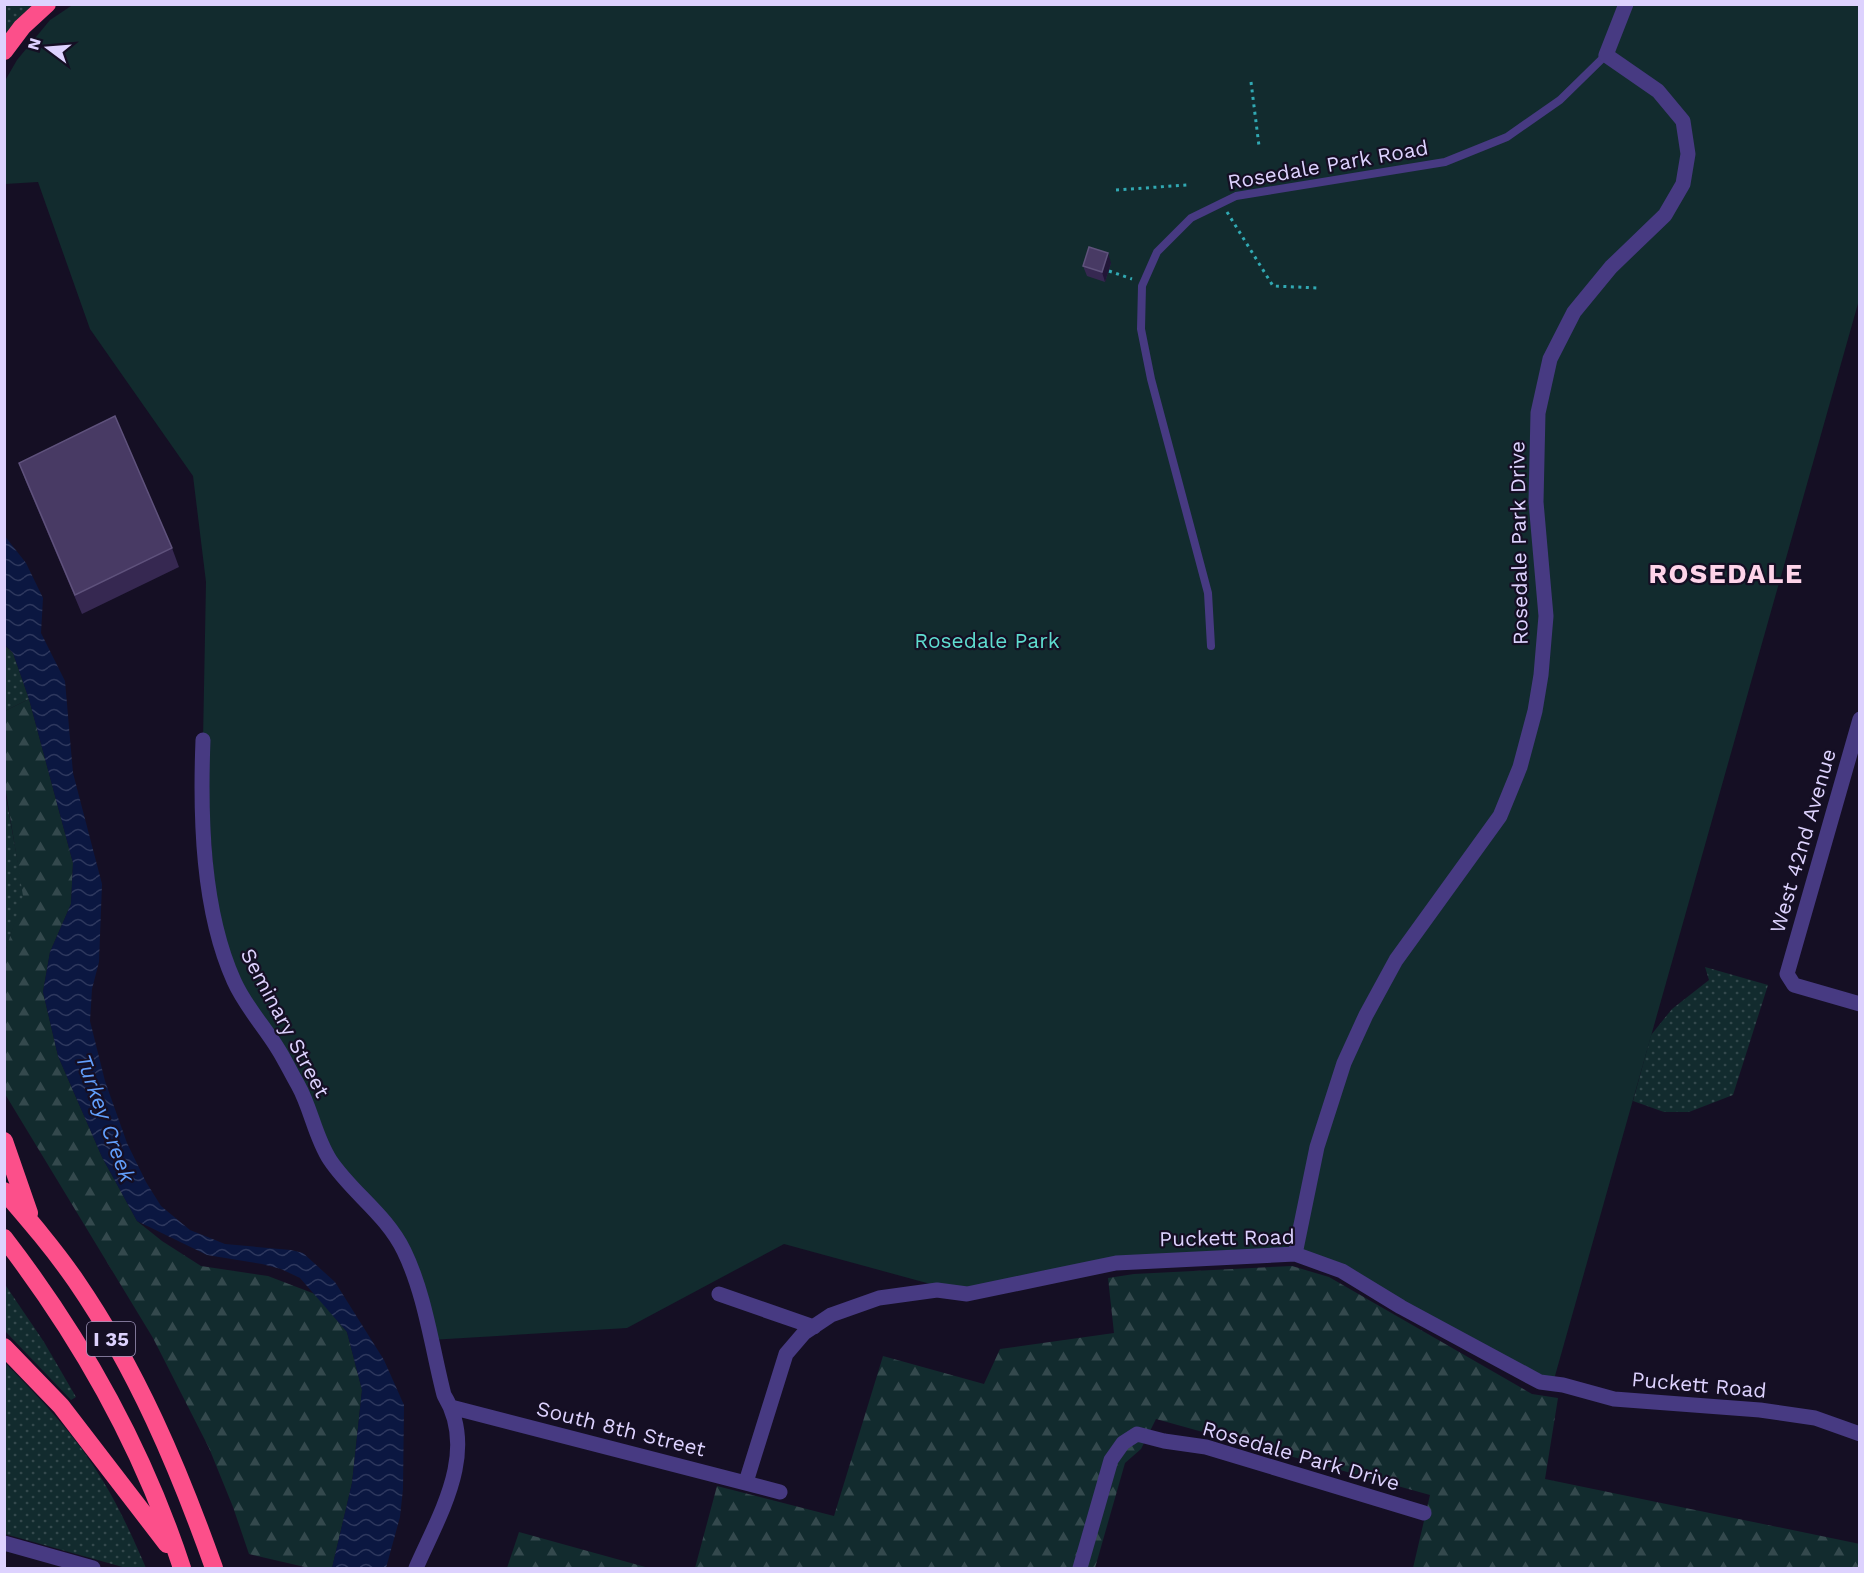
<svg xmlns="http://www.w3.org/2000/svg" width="1864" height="1573" font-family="'Work Sans',sans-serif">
	<defs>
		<pattern id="grass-dots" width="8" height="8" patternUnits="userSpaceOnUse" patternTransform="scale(1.5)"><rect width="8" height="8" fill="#122b2e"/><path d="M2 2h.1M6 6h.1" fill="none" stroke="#34494d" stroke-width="1.8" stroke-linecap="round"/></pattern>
		<pattern id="forest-firs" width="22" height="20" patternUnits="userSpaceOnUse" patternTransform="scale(1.5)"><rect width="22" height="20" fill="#122b2e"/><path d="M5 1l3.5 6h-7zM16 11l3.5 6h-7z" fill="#34494d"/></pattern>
		<pattern id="water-waves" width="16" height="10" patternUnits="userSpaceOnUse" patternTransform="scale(1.5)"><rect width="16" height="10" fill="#0b1741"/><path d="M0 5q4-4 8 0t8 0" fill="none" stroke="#2e385e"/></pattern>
	</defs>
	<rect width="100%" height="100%" fill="#150f24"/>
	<path fill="url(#grass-dots)" d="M5,5h27l-27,30z
		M4,645l9,8 16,46 -24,12z
		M4,786l20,110 -19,56h-1z
		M1705,967l63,18 -35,110 -44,17h-25l-31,-11 18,-66 21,-26 37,-29z
		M4,1283l40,59 32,55 -5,3 -66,-69z
		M5,1363c36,36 72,74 98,118 17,28 30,57 43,87h-20l-121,-34z"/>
	<path fill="url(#forest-firs)" d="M29,699l44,164 -2,41 -21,48 -7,40 15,64 44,101 35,64 25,20 39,25 67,10 47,18 32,38 15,58 -10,93 -20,85h-23l-60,-14 -16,-47 -24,-59 -56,-110 -148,-244v-142l18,-56 -18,-110v-75z
		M1292,1266l37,11 203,117 26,4 -13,81 315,65 -1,24h-446l17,-73 -274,-76 -15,30 -16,14 -30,105h-400l22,-82 117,30 49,-160 101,28 16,-35 114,-16 -6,-55 26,-4z
		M519,1532l130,36h-142z"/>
	<path fill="#122b2e" d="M74,4l1785,1v295l-306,1083 -258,-129 -179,9 -149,31 -183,-50 -157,84 -197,12 -27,-90 -59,-70 -125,-238 -16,-202 3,-158 -13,-106 -103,-147 -52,-147 -33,2 1,-105 11,-19 33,-40z"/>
	<path fill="url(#water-waves)" d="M4,535l22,28 17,35 -2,35 24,48 8,92 29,111 -3,78 -7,27 -2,32 15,60 22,62 19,39 15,24 29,24 35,14 66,6 12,3 32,29 49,78 20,45 -1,84 -3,28 -14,51h-54l20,-85 10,-93 -15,-58 -47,-54 -19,-9 -19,-5 -55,-9 -70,-34 -35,-64 -44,-101 -15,-64 7,-40 21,-48 2,-41 -44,-164 -16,-46 -8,-8z"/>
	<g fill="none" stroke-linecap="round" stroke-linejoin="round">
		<path stroke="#31a9b3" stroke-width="3" stroke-dasharray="3 4.5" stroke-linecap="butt" d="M1251,82l8,64
			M1116,190l71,-5
			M1227,212l46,74 46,2
			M1109,271l23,8"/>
		<path stroke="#473a82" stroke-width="8" d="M1211,646l-3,-53 -57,-214 -10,-50 1,-43 15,-34 34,-34 45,-22 209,-34 62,-25 53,-37 46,-45"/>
		<path stroke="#473a82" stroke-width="15" d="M1860,719l-73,255 7,11 66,19
			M203,740c-3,76 -1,170 31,241 11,25 30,45 44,68 7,11 13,24 20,36 13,23 17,52 32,75 22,33 56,54 74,91 21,43 28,97 40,144 35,57 -5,120 -28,173
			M1295,1254l22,-107 27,-84 22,-48 30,-55 104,-144 20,-49 15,-56 6,-36 5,-59 -10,-114 2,-89 12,-54 24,-47 37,-45 54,-52 18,-31 5,-30 -5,-33 -25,-30 -52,-36 20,-51
			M719,1294l95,33
			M451,1407l329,85
			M746,1482l40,-128 18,-21 27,-18 48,-17 58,-8 30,4 149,-31 179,-9 47,17 59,36 139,75 23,3 51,14 146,11 55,8 45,16
			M4,1543l89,25
			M1080,1568l31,-108 12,-17 14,-9 27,7 42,6 218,66"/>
		<path stroke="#fc4f8a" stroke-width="18" d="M4,51l18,-24 25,-23
			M4,1141l25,72
			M4,1191c25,29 50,58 72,90 61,89 102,186 138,287
			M4,1238c77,100 139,211 178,330
			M4,1347l57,59 106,138"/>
	</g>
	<path fill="#362851" d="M1111,263l-6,19 -18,-6 -4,-10z
		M19,463l153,85 7,19 -97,47 -56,-132z"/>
	<path fill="#211637" d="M1108,253l3,10 -6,19 -3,-10z"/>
	<path fill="#483a64" stroke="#5f527c" stroke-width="1.5" d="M1089,247l19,6 -6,19 -19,-6z
		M115,416l57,132 -97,47 -56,-132z"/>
	<g text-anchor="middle" stroke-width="4.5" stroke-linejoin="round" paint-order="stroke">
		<rect fill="#150f24" stroke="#a198bd" stroke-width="1.5" x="87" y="1322" width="48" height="34" rx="4.5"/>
		<g font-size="20" font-weight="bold" fill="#ddd2fe">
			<text x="111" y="1346">I 35</text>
		</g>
		<g font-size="21" fill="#ddd2fe" stroke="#150f24">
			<text transform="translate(1328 165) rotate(-10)" y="7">Rosedale Park Road</text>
			<text transform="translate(1519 543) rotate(-91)" y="7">Rosedale Park Drive</text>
			<text transform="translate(1803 841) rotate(-74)" y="7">West 42nd Avenue</text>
			<text transform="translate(285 1023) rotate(62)" y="7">Seminary Street</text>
			<text transform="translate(1227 1238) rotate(-1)" y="7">Puckett Road</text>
			<text transform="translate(1699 1385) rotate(5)" y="7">Puckett Road</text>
			<text transform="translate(621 1429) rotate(14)" y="7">South 8th Street</text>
			<text transform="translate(1301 1456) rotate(16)" y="7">Rosedale Park Drive</text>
		</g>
		<g font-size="21" fill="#5fddd0" stroke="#150f24">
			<text x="987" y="648">Rosedale Park</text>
		</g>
		<g font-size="22" font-style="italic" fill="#629ffc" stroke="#150f24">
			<text transform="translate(106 1118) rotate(70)" y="8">Turkey Creek</text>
		</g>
		<g font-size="27" font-weight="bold" letter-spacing="1.5" fill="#fed4e9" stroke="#150f24">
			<text x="1726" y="583">ROSEDALE</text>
		</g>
	</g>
	<rect width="1864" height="1573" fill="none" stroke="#ddd2fe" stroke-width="12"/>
	<g transform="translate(48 48) rotate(286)" stroke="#150f24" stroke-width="4.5" paint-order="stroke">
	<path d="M0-4.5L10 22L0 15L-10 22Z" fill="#ddd2fe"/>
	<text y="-9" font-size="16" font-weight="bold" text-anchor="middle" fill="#ddd2fe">N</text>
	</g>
</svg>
